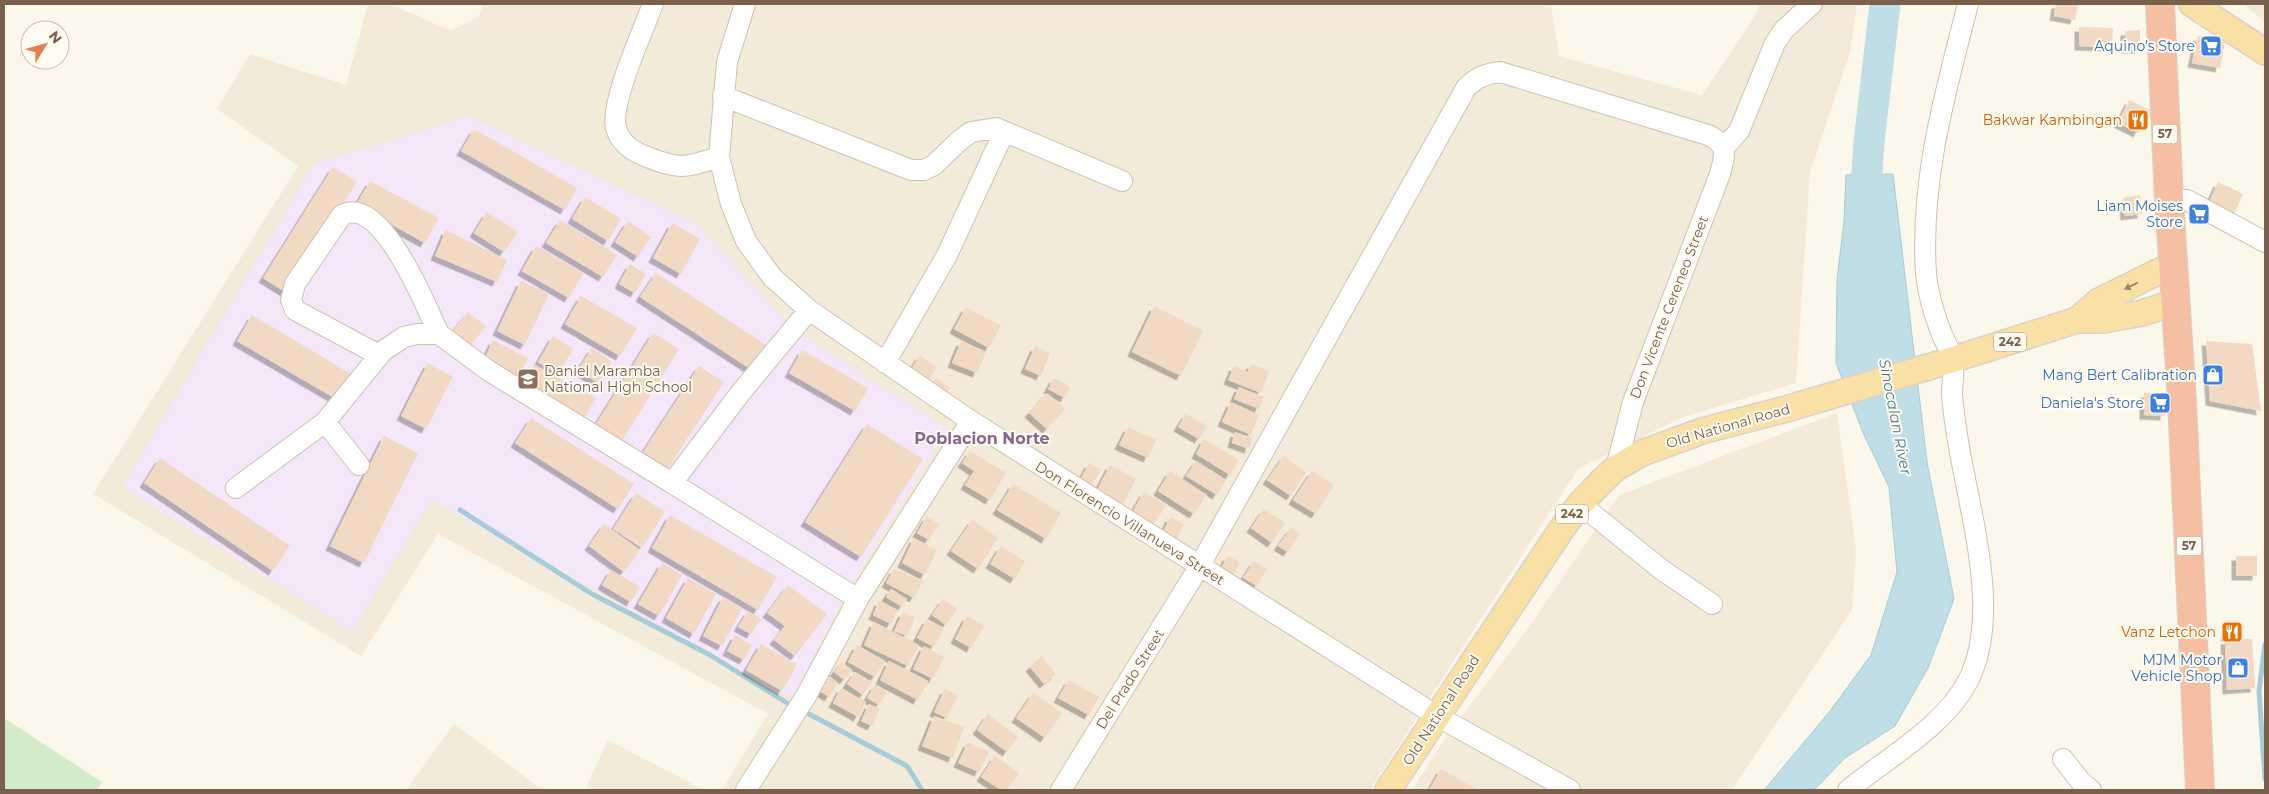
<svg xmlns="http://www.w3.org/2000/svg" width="2269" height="794" font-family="Montserrat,sans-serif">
	<defs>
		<filter id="shadow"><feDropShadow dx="-4.5" dy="4.5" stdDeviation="0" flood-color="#0004"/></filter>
	</defs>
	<rect width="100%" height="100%" fill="#fcf7eb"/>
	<path fill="#f4ead9" d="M368,4h22l61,27 28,-15 4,-12h1068l8,52 143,39 55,-82 2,-9h98l-7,48 -40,121 -14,210 -115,35 -103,51 -208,321h-648l46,-76 -330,-180 -77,122 -268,-162 205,-328 -81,-57 33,-55 96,31z
		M2243,4h22v18z
		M1837,413l19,137 -4,60 -120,180h-320l30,-47 87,-116 90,-132z
		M454,724l89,66h-137z
		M608,740l96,50h-119z"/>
	<path fill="#f4e7f9" d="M469,116l228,108 96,105 155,100 -102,163 -53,107 -362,-199 -79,131 -230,-144 192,-323z"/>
	<path fill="#d4ebc9" d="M4,718l98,64 -5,8h-93z"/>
	<path fill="#bfdee6" stroke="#a5ccd8" d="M1893,174l34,288 27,137 -26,69 -33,58 -50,32 -31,32h-50l66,-79 41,-56 26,-83 -8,-85 -25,-52 -28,-72 1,-83 7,-59 2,-46z"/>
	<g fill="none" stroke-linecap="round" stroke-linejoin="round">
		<path stroke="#a5ccd8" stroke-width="5" d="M460,510l132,84 118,61 82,51
			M2265,644l-6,47 6,88
			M809,714l98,52 15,24"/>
		<path stroke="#bfdee6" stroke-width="31" d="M1864,216l5,-74 16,-138"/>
	</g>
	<path fill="#f1d9c3" filter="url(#shadow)" d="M2056,4h22l-3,16 -21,-4z
		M2079,27l34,1 -1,19 -33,-1z
		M2140,30v19h-15v-18z
		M2198,36l27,6 -5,26 -28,-5z
		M2129,100l21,10 -12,23 -20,-10z
		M474,129l103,59 -12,22 -104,-59z
		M333,167l24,15 -70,111 -24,-15z
		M370,181l69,37 -14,25 -69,-38z
		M2218,182l25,12 -11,24 -25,-11z
		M2140,195l2,19 -17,2 -2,-18z
		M585,197l36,22 -13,22 -36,-22z
		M487,212l31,20 -14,20 -30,-19z
		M560,220l57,35 -14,22 -57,-34z
		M628,221l23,16 -13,20 -23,-15z
		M672,223l28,16 -19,35 -28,-16z
		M446,230l61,30 -10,22 -62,-26z
		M536,246l47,27 -14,25 -47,-27z
		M630,264l16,10 -11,19 -16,-9z
		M656,273l112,73 -16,24 -112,-73z
		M521,281l28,13 -24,51 -28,-14z
		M581,296l56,32 -17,28 -55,-32z
		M1154,306l49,25 -22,45 -49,-24z
		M966,307l35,19 -12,22 -35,-19z
		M468,312l18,14 -16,20 -18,-14z
		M252,315l99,59 -15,25 -99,-58z
		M653,333l26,16 -57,92 -26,-17z
		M553,336l20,13 -15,25 -20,-12z
		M493,340l35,18 -11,23 -35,-17z
		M961,341l25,11 -9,21 -25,-10z
		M2206,341l46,3 9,67 -51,-10z
		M1035,346l15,7 -9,23 -16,-7z
		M592,348l20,14 -14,21 -20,-13z
		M802,350l66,38 -13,23 -66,-38z
		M920,355l17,12 -12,18 -17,-11z
		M428,363l25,14 -27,52 -25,-13z
		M1251,364l18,7 -8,22 -33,-13 6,-14 14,6z
		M535,365l61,33 -11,19 -60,-32z
		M699,366l25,16 -56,86 -25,-16z
		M936,378l14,10 -8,12 -14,-10z
		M1054,378l16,9 -5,11 -17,-9z
		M1239,387l25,10 -5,12 -25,-10z
		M1047,393l18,16 -18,20 -18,-16z
		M2144,393h21v23l-21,-1z
		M1231,402l28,13 -8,20 -29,-13z
		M1186,414l21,12 -8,13 -21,-12z
		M531,418l103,66 -16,25 -103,-66z
		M867,424l56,35 -62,98 -56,-35z
		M1128,427l28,13 -8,18 -29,-13z
		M1235,432l17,6 -3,11 -17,-6z
		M384,436l34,17 -54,110 -34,-17z
		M1204,439l35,21 -9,15 -34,-21z
		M970,451l36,22 -16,27 -25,-15 9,-14 -12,-8z
		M1284,456l22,16 -15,24 -24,-16z
		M160,458l130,88 -17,25 -129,-88z
		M1196,461l30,19 -9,15 -31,-19z
		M1089,463l12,6 -11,19 -11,-6z
		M1110,465l26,14 -14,27 -26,-14z
		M1170,471l37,24 -13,19 -36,-23z
		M1312,471l22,14 -18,29 -23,-14z
		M1013,484l48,29 -15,26 -49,-29z
		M1144,492l22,13 -13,21 -22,-12z
		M636,493l29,19 -23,36 -29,-19z
		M1264,509l21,14 -13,20 -21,-15z
		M670,515l107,62 -19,33 -106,-62z
		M927,516l12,8 -10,16 -12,-7z
		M1170,517l14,7 -10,20 -14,-6z
		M972,520l26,18 -20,31 -27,-18z
		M604,524l36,26 -16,22 -35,-26z
		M1291,528l9,6 -12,18 -10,-6z
		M914,538l23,12 -12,25 -23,-12z
		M1001,546l24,15 -10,18 -25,-15z
		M1227,556l13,6 -7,15 -13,-6z
		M2236,556h21v20h-21z
		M1254,561l13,8 -10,17 -14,-8z
		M662,563l20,12 -23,41 -21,-12z
		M894,569l29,12 -9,17 -28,-15z
		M611,570l29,17 -9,15 -29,-17z
		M688,578l28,16 -22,40 -28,-16z
		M788,585l39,29 -32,42 -21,-16 11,-14 -18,-13z
		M891,589l16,10 -5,8 -16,-10z
		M723,597l19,11 -20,38 -19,-10z
		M943,599l14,10 -11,16 -14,-10z
		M879,601l19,9 -7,14 -18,-9z
		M748,611l13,8 -10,15 -13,-7z
		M903,612l12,5 -8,19 -13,-5z
		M967,616l17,10 -13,22 -16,-9z
		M927,619l17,9 -10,19 -17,-9z
		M874,622l45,23 -11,21 -44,-21z
		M2227,625l11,1 -2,12 -11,-1z
		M735,635l17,10 -8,15 -17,-9z
		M2252,639l3,49 -28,2 -2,-50z
		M761,644l36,21 -15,26 -36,-21z
		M857,645l28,16 -10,16 -27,-15z
		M924,646l20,11 -11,22 -20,-10z
		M1042,656l14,18 -12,10 -14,-17z
		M889,661l39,20 -10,19 -38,-20z
		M842,662l10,8 -8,10 -10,-8z
		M855,672l17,10 -9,13 -16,-11z
		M830,677l8,6 -9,14 -9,-6z
		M1069,680l30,17 -10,18 -31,-17z
		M875,685l12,7 -8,13 -12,-7z
		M841,688l25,14 -8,15 -25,-14z
		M945,689l13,6 -11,23 -13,-6z
		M1033,693l29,20 -17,25 -29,-20z
		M869,704l11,5 -8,17 -11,-5z
		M988,714l30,23 -11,15 -30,-22z
		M934,716l30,11 -11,31 -31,-12z
		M968,742l21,10 -10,20 -21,-9z
		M995,756l24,17 -12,17h-6l-20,-13z
		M1441,769l37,21h-49z"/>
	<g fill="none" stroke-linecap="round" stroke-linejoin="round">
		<g stroke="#cfc0af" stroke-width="22">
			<path id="minor" d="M653,4c-10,27 -43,98 -37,124 4,15 16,23 29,28 34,14 40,12 74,1
				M745,4l-18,58 -8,95 12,47 15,37 26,36 37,33 162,111 466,295 133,74
				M723,96l188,74h13l10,-5 25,-24 12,-9 25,-4 126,53
				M1724,148l15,-17 36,-88 9,-13 28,-26
				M2169,199l18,1 78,42
				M809,310l-67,81 -70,92 186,116
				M379,355l-84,-45 -4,-10 4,-16 47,-69c40,-21 84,92 97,119
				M885,363l62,-108 57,-123
				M325,422l34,43
				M236,488l89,-66 58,-71 21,-14 13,-3h22l50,37 183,112
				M1580,504l82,66 50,34
				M2063,759l18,23 10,8
				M746,790l60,-94 52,-97 113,-178
				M1061,790l138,-223 267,-479c11,-11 19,-14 34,-16l208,63c21,10 17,20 12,39l-87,228 -17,66
				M1848,790c39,-32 96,-63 120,-109 36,-70 -2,-178 -12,-253 -2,-11 -3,-23 -4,-34 0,-11 3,-24 0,-34 -1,-10 -8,-19 -11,-28 -7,-18 -13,-38 -15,-58 -6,-95 19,-180 42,-270"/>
		</g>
		<g stroke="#d9d2cd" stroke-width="28">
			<path id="major" d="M2192,4l73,48
				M2077,320l22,-19 75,-37
				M1388,790l173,-260 19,-26 22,-23 14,-13 26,-15 60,-22 84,-22 156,-46 135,-43h26l39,-7 34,-11"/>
		</g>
		<g stroke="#d9d2cd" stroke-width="30">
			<path id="highway" d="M2160,4l9,195 13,203 18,388"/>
		</g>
		<use href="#minor" stroke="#fff" stroke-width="20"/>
		<use href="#major" stroke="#f9e0a5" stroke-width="25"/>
		<use href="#highway" stroke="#f5bfa3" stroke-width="28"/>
	</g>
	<defs><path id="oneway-solid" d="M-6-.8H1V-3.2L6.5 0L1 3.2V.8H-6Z" transform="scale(1.25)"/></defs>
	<use fill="#9f8667" href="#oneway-solid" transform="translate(2131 286) rotate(154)"/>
	<defs>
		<g id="supermarket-square" transform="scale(1.125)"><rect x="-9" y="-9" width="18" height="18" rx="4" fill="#3f7fe0" stroke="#fffbf1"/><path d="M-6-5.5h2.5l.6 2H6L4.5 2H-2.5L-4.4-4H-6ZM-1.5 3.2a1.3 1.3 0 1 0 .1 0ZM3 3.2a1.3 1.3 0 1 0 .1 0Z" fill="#fff"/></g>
		<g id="restaurant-square" transform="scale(1.125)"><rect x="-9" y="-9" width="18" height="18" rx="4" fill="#e8710a" stroke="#fffbf1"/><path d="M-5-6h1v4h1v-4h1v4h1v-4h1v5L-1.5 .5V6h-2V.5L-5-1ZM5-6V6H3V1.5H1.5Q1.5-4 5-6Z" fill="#fff"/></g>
		<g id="shop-square" transform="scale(1.125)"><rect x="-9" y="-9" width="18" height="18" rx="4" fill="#3f7fe0" stroke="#fffbf1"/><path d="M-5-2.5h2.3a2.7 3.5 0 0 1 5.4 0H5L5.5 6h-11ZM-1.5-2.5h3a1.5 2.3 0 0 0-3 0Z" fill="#fff"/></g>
		<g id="school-square" transform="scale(1.125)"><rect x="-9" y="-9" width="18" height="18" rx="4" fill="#8d6e63" stroke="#fffbf1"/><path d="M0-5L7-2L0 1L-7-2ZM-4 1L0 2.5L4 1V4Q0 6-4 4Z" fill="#fff"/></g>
	</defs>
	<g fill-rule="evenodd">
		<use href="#supermarket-square" x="2211" y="46"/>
		<use href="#restaurant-square" x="2138" y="120"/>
		<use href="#supermarket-square" x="2199" y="214"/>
		<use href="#shop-square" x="2213" y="375"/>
		<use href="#school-square" x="528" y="379"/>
		<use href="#supermarket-square" x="2160" y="403"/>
		<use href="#restaurant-square" x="2232" y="632"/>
		<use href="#shop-square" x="2238" y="668"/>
	</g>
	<g text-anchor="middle" stroke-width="4" stroke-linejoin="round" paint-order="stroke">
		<g fill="#fffbf1" stroke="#a08e7e" stroke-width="1">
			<rect x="2152.5" y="124.5" width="25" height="19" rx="4"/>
			<rect x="1994" y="332.5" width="32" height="19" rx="4"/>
			<rect x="1556" y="504.5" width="32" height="19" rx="4"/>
			<rect x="2176.5" y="536.5" width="25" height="19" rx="4"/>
		</g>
		<g font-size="12" font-weight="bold" fill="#78604d">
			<text x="2165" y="138">57</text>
			<text x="2010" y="346">242</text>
			<text x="1572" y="518">242</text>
			<text x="2189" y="550">57</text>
		</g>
		<g font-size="14" fill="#366cbe" stroke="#fffbf1" text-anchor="end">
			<text x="2195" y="51">Aquino's Store</text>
			<text x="2183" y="211">Liam Moises<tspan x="2183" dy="16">Store</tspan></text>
			<text x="2197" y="380">Mang Bert Calibration</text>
			<text x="2144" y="408">Daniela's Store</text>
			<text x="2222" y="665">MJM Motor<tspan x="2222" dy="16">Vehicle Shop</tspan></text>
		</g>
		<g font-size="14" fill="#c56008" stroke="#fffbf1" text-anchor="end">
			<text x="2122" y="125">Bakwar Kambingan</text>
			<text x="2216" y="637">Vanz Letchon</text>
		</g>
		<g font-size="14" fill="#78604d" stroke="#fffbf1">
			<text transform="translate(1669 307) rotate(-69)" y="5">Don Vicente Cereneo Street</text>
			<text transform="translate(1728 426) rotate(-16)" y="5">Old National Road</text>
			<text transform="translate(1130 523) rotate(32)" y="5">Don Florencio Villanueva Street</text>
			<text transform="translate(1130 679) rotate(-58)" y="5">Del Prado Street</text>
			<text transform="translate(1441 710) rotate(-57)" y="5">Old National Road</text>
		</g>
		<g font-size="14" fill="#785e54" stroke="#fffbf1" text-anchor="start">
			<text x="544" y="376">Daniel Maramba<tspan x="544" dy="16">National High School</tspan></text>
		</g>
		<g font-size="15" font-style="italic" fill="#477a8b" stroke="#fffbf1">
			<text transform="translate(1895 417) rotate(79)" y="5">Sinocalan River</text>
		</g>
		<g font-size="16" font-weight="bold" fill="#886693" stroke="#fffbf1">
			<text x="982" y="444">Poblacion Norte</text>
		</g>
	</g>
	<rect width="2269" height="794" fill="none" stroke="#78604d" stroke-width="10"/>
	<g transform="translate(45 45) rotate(53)"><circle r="24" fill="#fffbf1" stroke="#c9bdaf"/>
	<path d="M0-4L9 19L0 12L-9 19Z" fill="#e37f53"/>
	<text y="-8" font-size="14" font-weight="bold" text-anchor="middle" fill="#78604d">N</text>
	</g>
</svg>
